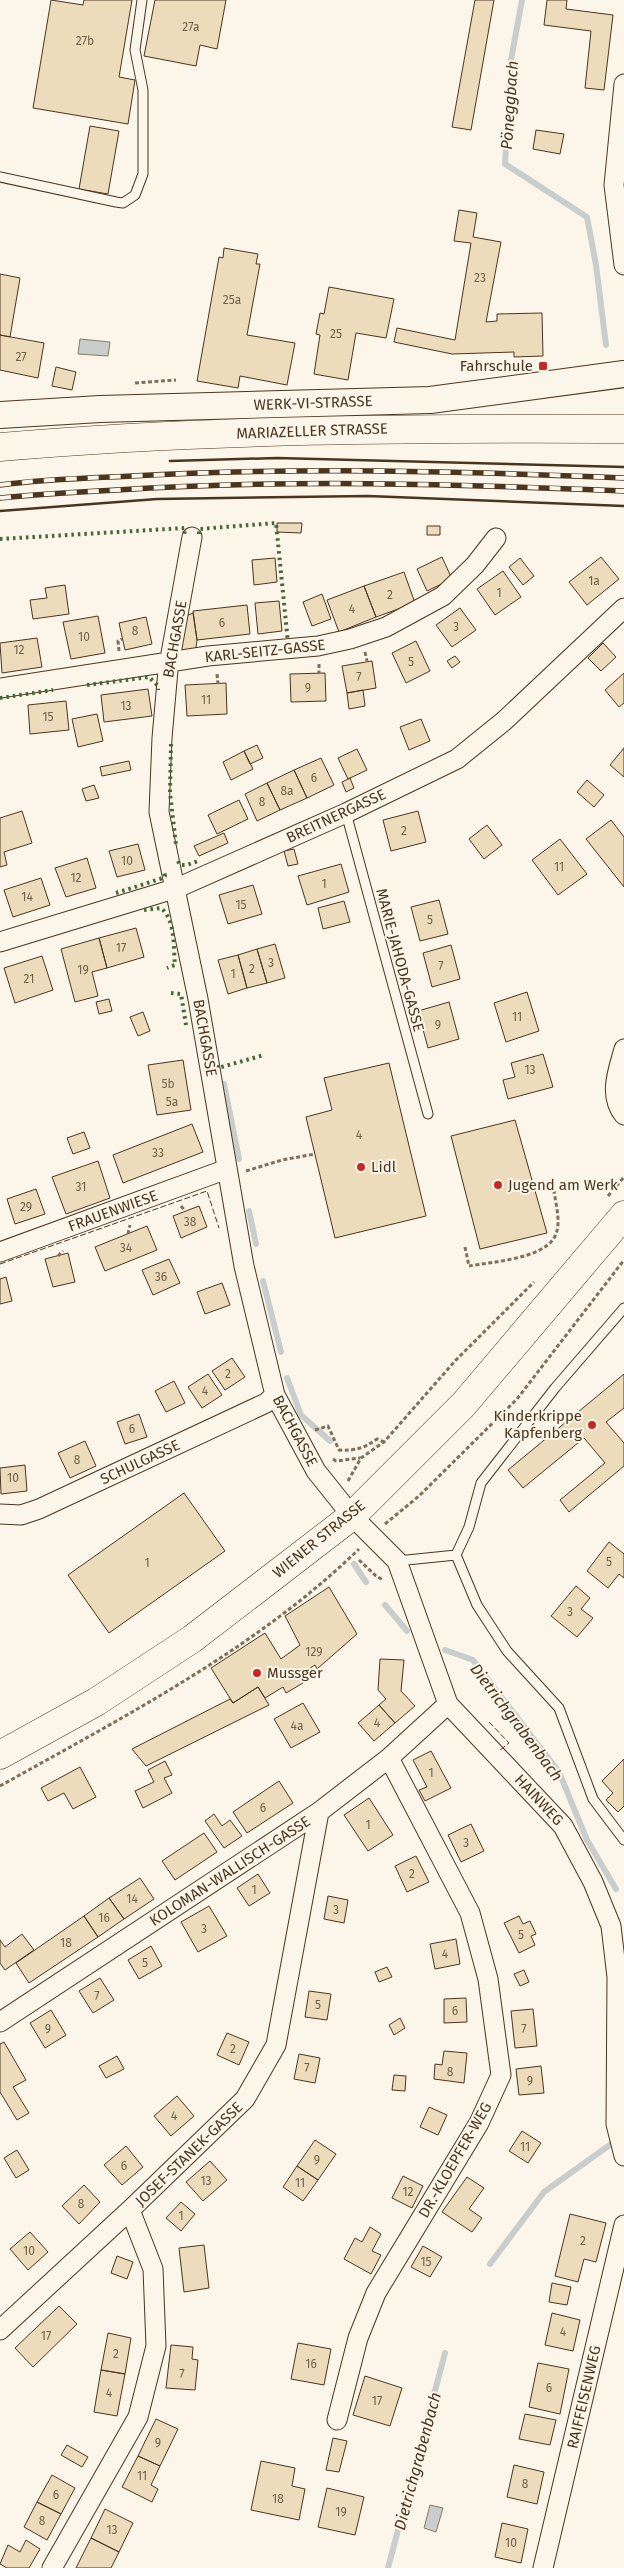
<svg xmlns="http://www.w3.org/2000/svg" width="624" height="2568" font-family="'Fira Sans',sans-serif">
	<rect width="100%" height="100%" fill="#fbf6e9"/>
	<path fill="#c9cecd" stroke="#887966" d="M80,339l30,3 -2,14 -30,-2z
		M430,2505l13,3 -7,24 -12,-4z"/>
	<g fill="none" stroke-linecap="round" stroke-linejoin="round">
		<path stroke="#c9cecd" stroke-width="6" d="M522,0l-11,60 -6,104 82,53 9,48 10,80
			M224,1084l15,75
			M249,1211l7,33
			M263,1281l18,71
			M287,1378l14,37 29,26
			M354,1564l12,18
			M385,1605l22,26
			M445,1650l28,10 86,112 28,68 29,49
			M490,2264l54,-72 74,-53
			M388,2568l57,-215"/>
	</g>
	<path fill="#ecdcbc" stroke="#4a3520" d="M51,0l32,5 1,-5h48l-13,77 16,3 -7,44 -95,-16z
		M155,0h71l-9,49 -17,-4 -4,21 -52,-10z
		M475,0h19l-23,130 -19,-3z
		M547,0h20l-1,9 47,6 -9,75 -19,-2 6,-57 -47,-6z
		M90,126l29,5 -11,63 -29,-5z
		M536,130l28,4 -4,20 -27,-5z
		M459,210l18,3 -4,24 28,5 -15,80 11,-1v-7l45,-1 1,43 -29,1v-5l-62,2 -58,-12 3,-14 58,12 16,-97 -17,-2z
		M224,248l34,6 -2,10h4l-13,71 48,8 -8,42 -47,-9 -2,12 -41,-7 22,-124 4,1z
		M0,274l20,4 -10,59 -10,-2z
		M329,287l65,12 -8,39 -30,-5 -8,47 -34,-6 6,-39 -4,-1 4,-21 4,1z
		M0,335l44,8 -6,35 -38,-8z
		M56,367l20,5 -4,18 -20,-4z
		M277,523h25l-1,10 -24,-1z
		M427,526h13v9h-13z
		M442,557l10,22 -25,12 -10,-22z
		M601,557l18,22 -32,26 -18,-23z
		M275,558l2,24 -23,3 -2,-25z
		M520,558l14,18 -11,9 -14,-18z
		M503,571l18,26 -26,18 -18,-26z
		M404,572l11,31 -39,14 -12,-31z
		M65,585l4,29 -36,5 -3,-19 17,-2 -2,-10z
		M364,586l12,31 -37,15 -12,-32z
		M322,594l9,25 -19,7 -9,-24z
		M279,601l3,30 -24,3 -3,-31z
		M247,605l3,29 -53,6 -4,-29z
		M460,608l16,22 -24,17 -16,-22z
		M193,613l4,27 -2,15 -16,-4 5,-34z
		M98,616l7,37 -34,6 -8,-37z
		M146,617l6,27 -27,6 -6,-27z
		M37,638l5,29 -40,6 -2,-30z
		M416,641l14,30 -24,12 -14,-30z
		M603,643l13,14 -15,14 -13,-13z
		M455,656l5,6 -8,6 -5,-7z
		M372,661l4,27 -29,5 -5,-27z
		M325,673l1,28 -35,1 -1,-28z
		M624,673v30l-5,4 -14,-17z
		M226,683l1,31 -40,2 -2,-31z
		M148,689l4,27 -48,6 -3,-27z
		M363,690l2,16 -16,3 -2,-16z
		M66,701l3,29 -39,4 -2,-29z
		M97,714l6,27 -25,6 -6,-28z
		M421,719l9,22 -21,9 -9,-23z
		M257,745l6,13 -13,6 -6,-13z
		M624,748v29l-14,-12z
		M357,749l10,21 -19,9 -10,-21z
		M244,751l9,18 -22,11 -8,-18z
		M321,758l13,27 -27,13 -13,-28z
		M129,761l2,9 -29,6 -2,-9z
		M294,770l13,28 -27,12 -13,-27z
		M350,778l4,10 -8,4 -4,-10z
		M587,780l17,15 -10,12 -17,-15z
		M267,783l13,27 -23,11 -12,-27z
		M94,785l5,13 -13,3 -4,-12z
		M239,800l9,19 -31,15 -9,-19z
		M22,811l10,32 -28,9 3,13 -7,2v-49z
		M418,811l8,31 -35,9 -8,-31z
		M611,820l13,17v50l-38,-48z
		M487,825l15,20 -18,14 -15,-20z
		M224,833l4,10 -29,13 -5,-10z
		M560,839l27,35 -29,21 -26,-35z
		M138,844l7,26 -28,7 -8,-26z
		M294,849l4,15 -10,2 -4,-15z
		M87,858l9,30 -30,9 -11,-29z
		M341,864l8,28 -42,13 -9,-29z
		M41,878l9,27 -37,12 -9,-27z
		M253,885l9,29 -34,10 -9,-29z
		M439,900l9,34 -28,7 -9,-34z
		M344,901l6,21 -27,7 -5,-21z
		M136,928l8,29 -37,11 -8,-30z
		M99,938l8,30 -15,4 6,24 -23,6 -14,-53z
		M275,944l10,34 -18,5 -10,-34z
		M451,945l9,34 -28,8 -9,-34z
		M257,949l10,34 -20,5 -9,-33z
		M238,955l9,33 -19,6 -10,-34z
		M42,956l11,34 -38,13 -11,-35z
		M527,992l12,39 -33,11 -12,-39z
		M109,999l3,12 -13,3 -3,-12z
		M449,1002l10,37 -31,9 -10,-37z
		M143,1012l7,19 -12,5 -8,-19z
		M543,1054l10,33 -45,12 -5,-19 12,-3 -4,-14z
		M183,1060l8,50 -34,5 -9,-50z
		M389,1063l37,153 -91,22 -29,-121 26,-7 -8,-32z
		M515,1120l32,113 -67,16 -29,-113z
		M192,1124l11,28 -80,31 -10,-28z
		M84,1132l6,16 -17,6 -6,-16z
		M98,1161l12,37 -44,16 -14,-37z
		M36,1189l9,25 -30,10 -8,-25z
		M199,1206l8,21 -26,11 -8,-22z
		M147,1226l10,24 -52,21 -10,-24z
		M68,1253l7,29 -22,5 -8,-28z
		M169,1259l11,24 -27,12 -11,-25z
		M6,1277l6,24 -12,3v-25z
		M222,1283l8,22 -25,9 -8,-22z
		M232,1358l13,19 -20,13 -13,-19z
		M208,1374l14,21 -20,13 -14,-21z
		M624,1374v34l-18,14 18,21v23l-55,46 -9,-12 45,-37 -21,-25 -61,50 -15,-18z
		M174,1381l11,22 -19,9 -11,-21z
		M139,1414l8,23 -22,7 -8,-22z
		M85,1441l11,25 -26,12 -12,-25z
		M25,1465l2,26 -26,3 -1,-26z
		M184,1493l41,58 -116,82 -41,-58z
		M609,1542l15,12v24l-5,-4 -11,14 -21,-17z
		M576,1586l14,12 -9,11 12,9 -16,19 -26,-21z
		M329,1587l28,47 -40,35 -2,-4 -17,11 5,7 -17,10 -3,-6 -18,11 -7,-11 -25,16 -22,-35 54,-35 16,26 19,-14 -15,-29z
		M380,1659l24,1 -3,31 14,15 -20,17 -16,-18 7,-6 -8,-9z
		M258,1687l11,18 -123,61 -14,-17 98,-50 3,4z
		M303,1703l17,29 -29,16 -17,-29z
		M379,1705l16,18 -21,18 -16,-18z
		M431,1751l20,37 -26,13 -6,-11 8,-3 -14,-27z
		M624,1759v47l-6,6 -12,-12 7,-7 -11,-12z
		M165,1761l7,14 -8,3 8,15 -29,15 -8,-17 19,-9 -6,-12z
		M80,1767l16,30 -23,12 -9,-16 -16,8 -7,-13z
		M279,1781l14,22 -46,30 -14,-21z
		M369,1798l24,37 -25,16 -24,-36z
		M214,1814l8,12 8,-6 12,16 -18,12 -19,-27z
		M471,1824l13,27 -23,11 -13,-27z
		M204,1833l13,19 -42,28 -13,-19z
		M416,1856l13,26 -22,10 -12,-26z
		M258,1874l12,19 -21,13 -12,-18z
		M140,1878l14,21 -30,20 -15,-21z
		M328,1896l20,4 -4,23 -20,-4z
		M109,1898l15,21 -26,18 -14,-21z
		M209,1906l18,30 -29,16 -17,-30z
		M84,1916l14,21 -69,46 -13,-20z
		M519,1916l4,8 7,-3 6,13 -5,2 4,9 -16,8 -15,-30z
		M22,1934l12,16 -29,20 -5,-7v-23l5,7z
		M456,1939l4,25 -25,5 -5,-25z
		M151,1946l11,20 -23,13 -11,-19z
		M387,1967l5,10 -13,5 -4,-10z
		M524,1970l5,12 -9,4 -6,-12z
		M100,1978l14,22 -21,13 -14,-22z
		M309,1991l22,3 -4,26 -22,-3z
		M466,1998l1,24 -23,1v-24z
		M533,2009l4,37 -22,2 -4,-37z
		M51,2010l15,25 -21,13 -15,-25z
		M400,2018l5,10 -11,7 -5,-10z
		M227,2033l22,9 -10,23 -22,-10z
		M4,2042l22,38 -13,7 16,26 -12,7 -17,-28v-48z
		M444,2051l23,2 -3,30 -30,-4 1,-15 7,1z
		M299,2054l21,4 -5,25 -21,-4z
		M117,2056l7,13 -18,9 -7,-12z
		M541,2066l3,27 -25,2 -3,-26z
		M394,2075l12,1 -1,15 -13,-1z
		M177,2096l17,20 -23,20 -17,-20z
		M429,2107l18,8 -9,20 -18,-8z
		M522,2131l19,12 -13,20 -19,-12z
		M315,2140l21,14 -18,26 -21,-14z
		M126,2146l17,21 -21,18 -18,-20z
		M17,2150l12,20 -13,8 -12,-20z
		M210,2161l17,19 -24,21 -17,-19z
		M297,2166l21,14 -15,21 -20,-14z
		M403,2176l20,10 -11,22 -20,-10z
		M467,2177l17,11 -15,21 13,9 -10,14 -30,-20z
		M84,2185l16,17 -21,22 -17,-18z
		M181,2202l14,12 -14,17 -15,-13z
		M570,2214l36,9 -10,39 -12,-3 -6,23 -23,-6z
		M370,2227l11,7 -9,17 9,4 -10,19 -27,-15 11,-21 7,4z
		M30,2232l18,20 -20,18 -18,-21z
		M204,2245l5,43 -25,4 -5,-44z
		M423,2246l19,11 -12,20 -19,-10z
		M117,2256l16,6 -6,17 -16,-6z
		M552,2283l19,4 -4,18 -18,-3z
		M59,2306l18,18 -44,43 -18,-19z
		M552,2313l28,7 -7,31 -28,-6z
		M108,2333l23,5 -6,36 -24,-4z
		M298,2343l33,6 -7,36 -33,-6z
		M171,2345l22,2 -1,12 6,1 -3,30 -29,-2z
		M538,2363l31,6 -9,45 -31,-7z
		M101,2370l24,4 -8,42 -23,-4z
		M365,2376l37,12 -12,38 -37,-11z
		M525,2414l31,6 -6,25 -31,-6z
		M156,2419l22,10 -18,37 -22,-10z
		M333,2438l14,3 -8,31 -13,-2z
		M67,2445l21,12 -6,10 -21,-12z
		M138,2456l22,10 -9,19 7,4 -6,13 -30,-15z
		M261,2461l34,7 -3,18 13,3 -6,31 -48,-10z
		M514,2465l30,7 -7,32 -30,-7z
		M52,2475l23,13 -14,26 -24,-12z
		M327,2488l37,9 -9,38 -37,-8z
		M37,2502l24,12 -14,26 -23,-13z
		M105,2509l28,14 -14,29 -28,-14z
		M502,2523l26,6 -7,34 -26,-6z
		M91,2538l28,14 -8,16h-35z
		M26,2540l14,9 -11,19h-22l-7,-4 8,-19 12,7z"/>
	<g fill="none" stroke-linecap="round" stroke-linejoin="round">
		<g stroke="#4a3520" stroke-width="11">
			<path id="lane" d="M0,177l116,25 7,1 12,-8 8,-21v-84l-8,-40 7,-50
				M346,813l82,301
				M456,1555l21,50 30,46 52,57 34,91 31,41
				M397,1561l59,-6 13,-28 12,-44 74,-95 69,-80"/>
		</g>
		<g stroke="#4a3520" stroke-width="21">
			<path id="street" d="M624,84l-10,101 10,80
				M192,537l-24,133 -6,68 -3,74 39,187 46,267 31,129 41,76 36,45 45,45 51,143 115,122 30,56 18,44 6,51 -1,147 8,32
				M0,688l208,-32 110,-10 32,-7 36,-12 57,-31 32,-31 21,-27
				M0,942l177,-54 169,-75 111,-54 47,-38 120,-113
				M624,1049c-6,22 -16,46 0,66
				M0,1252l227,-83
				M0,1514l21,1 18,-6 227,-106 9,-8
				M0,2022l319,-210 70,-54 59,-54
				M0,2330l130,-120 115,-111 31,-54 43,-233
				M337,2420l21,-82 18,-45 103,-170 22,-48 -13,-96 -18,-66 -81,-155
				M52,2568l86,-151 18,-71 -3,-77 -23,-59
				M543,2568l81,-343"/>
		</g>
		<g stroke="#4a3520" stroke-width="28">
			<path id="secondary" d="M0,415l100,-6 330,-9 194,-26"/>
		</g>
		<g stroke="#4a3520" stroke-width="29">
			<path id="primary" d="M0,1755l96,-53 96,-63 160,-123 112,-112 160,-189"/>
		</g>
		<g stroke="#4a3520" stroke-width="29">
			<path id="highway" d="M0,447c208,-18 416,-19 624,-18"/>
		</g>
		<path stroke="#7f6f5c" stroke-width="3" stroke-dasharray="4 2.5" stroke-linecap="butt" d="M135,383l41,-3
			M119,651l-1,-10 4,-2
			M365,652l2,9
			M319,664v9
			M217,674l1,10
			M246,1171l36,-11 33,-6
			M608,1196l16,-19
			M181,1206l4,5
			M128,1234l2,-9
			M465,1247l4,19c22,-4 72,-7 85,-28 8,-13 2,-32 0,-47
			M58,1256l5,-5
			M315,1430l13,-4 11,24c17,1 25,-2 38,-11l7,3
			M333,1459l3,2 24,-3
			M348,1481l13,-23 23,-16 71,-81 79,-79
			M385,1524l34,-28 98,-97 107,-139
			M359,1560l17,16 7,4
			M0,1786c125,-70 256,-137 359,-237"/>
		<use href="#lane" stroke="#fbf6e9" stroke-width="9"/>
		<use href="#street" stroke="#fbf6e9" stroke-width="19"/>
		<use href="#secondary" stroke="#fbf6e9" stroke-width="26"/>
		<use href="#primary" stroke="#fbf6e9" stroke-width="28"/>
		<use href="#highway" stroke="#fbf6e9" stroke-width="28"/>
		<g stroke="#4a3520" stroke-width="5.5">
			<path id="rail" d="M0,485c44,-6 88,-7 132,-9 164,-9 328,-5 492,2
				M0,498c39,-4 78,-6 117,-8 169,-11 338,-6 507,1"/>
		</g>
		<use href="#rail" stroke="#fbf6e9" stroke-width="4" stroke-dasharray="11" stroke-linecap="butt"/>
		<path stroke="#436837" stroke-width="4" stroke-dasharray="2.5 4" stroke-linecap="butt" d="M199,534v-5l77,-6 12,120
			M0,539l185,-11 -1,8
			M87,685l62,-8 9,9v4
			M0,698l53,-8
			M171,744l-1,49 6,52
			M178,861l2,4h7l11,-4
			M116,893l44,-14 5,-3 -1,-4
			M144,910l17,-2c15,13 12,38 14,57l-8,3
			M171,993l10,1 5,31
			M218,1065v3l46,-13"/>
		<path stroke="#4a3520" stroke-width="1" stroke-dasharray="6 2.5" stroke-linecap="butt" d="M0,1264l207,-73 12,37
			M489,1722l20,21 -9,7"/>
		<path stroke="#4a3520" stroke-width="2.5" d="M170,461l107,-3 347,9
			M0,511l157,-12 211,-3 256,10"/>
	</g>
	<g fill="#c62828" stroke="#fbf6e9" stroke-width="2">
		<rect x="538" y="361" width="10" height="10" rx="2.5"/>
		<circle cx="361" cy="1167" r="5"/>
		<circle cx="498" cy="1185" r="5"/>
		<circle cx="592" cy="1425" r="5"/>
		<circle cx="257" cy="1673" r="5"/>
	</g>
	<g text-anchor="middle" stroke-width="4" stroke-linejoin="round" paint-order="stroke">
		<g font-size="12" fill="#725f47">
			<text x="191" y="31">27a</text>
			<text x="85" y="45">27b</text>
			<text x="480" y="282">23</text>
			<text x="232" y="304">25a</text>
			<text x="336" y="338">25</text>
			<text x="21" y="361">27</text>
			<text x="594" y="585">1a</text>
			<text x="499" y="597">1</text>
			<text x="390" y="599">2</text>
			<text x="352" y="613">4</text>
			<text x="222" y="627">6</text>
			<text x="456" y="631">3</text>
			<text x="135" y="635">8</text>
			<text x="84" y="641">10</text>
			<text x="19" y="654">12</text>
			<text x="411" y="666">5</text>
			<text x="359" y="681">7</text>
			<text x="308" y="692">9</text>
			<text x="206" y="704">11</text>
			<text x="126" y="710">13</text>
			<text x="48" y="721">15</text>
			<text x="314" y="782">6</text>
			<text x="287" y="795">8a</text>
			<text x="262" y="806">8</text>
			<text x="404" y="835">2</text>
			<text x="127" y="865">10</text>
			<text x="559" y="871">11</text>
			<text x="76" y="882">12</text>
			<text x="324" y="888">1</text>
			<text x="27" y="901">14</text>
			<text x="241" y="909">15</text>
			<text x="430" y="924">5</text>
			<text x="121" y="952">17</text>
			<text x="271" y="967">3</text>
			<text x="441" y="970">7</text>
			<text x="252" y="973">2</text>
			<text x="83" y="974">19</text>
			<text x="233" y="978">1</text>
			<text x="29" y="983">21</text>
			<text x="517" y="1021">11</text>
			<text x="438" y="1029">9</text>
			<text x="530" y="1074">13</text>
			<text x="168" y="1088">5b</text>
			<text x="172" y="1106">5a</text>
			<text x="359" y="1139">4</text>
			<text x="158" y="1157">33</text>
			<text x="81" y="1191">31</text>
			<text x="26" y="1211">29</text>
			<text x="190" y="1226">38</text>
			<text x="126" y="1252">34</text>
			<text x="161" y="1281">36</text>
			<text x="228" y="1378">2</text>
			<text x="205" y="1395">4</text>
			<text x="132" y="1433">6</text>
			<text x="77" y="1464">8</text>
			<text x="13" y="1482">10</text>
			<text x="609" y="1566">5</text>
			<text x="147" y="1567">1</text>
			<text x="570" y="1616">3</text>
			<text x="314" y="1656">129</text>
			<text x="377" y="1727">4</text>
			<text x="297" y="1730">4a</text>
			<text x="431" y="1777">1</text>
			<text x="263" y="1812">6</text>
			<text x="368" y="1829">1</text>
			<text x="466" y="1847">3</text>
			<text x="412" y="1878">2</text>
			<text x="254" y="1894">1</text>
			<text x="132" y="1903">14</text>
			<text x="336" y="1914">3</text>
			<text x="104" y="1922">16</text>
			<text x="204" y="1933">3</text>
			<text x="521" y="1939">5</text>
			<text x="66" y="1947">18</text>
			<text x="445" y="1958">4</text>
			<text x="145" y="1967">5</text>
			<text x="97" y="2000">7</text>
			<text x="318" y="2009">5</text>
			<text x="455" y="2015">6</text>
			<text x="48" y="2033">9</text>
			<text x="524" y="2033">7</text>
			<text x="233" y="2053">2</text>
			<text x="307" y="2072">7</text>
			<text x="450" y="2076">8</text>
			<text x="530" y="2085">9</text>
			<text x="174" y="2120">4</text>
			<text x="525" y="2151">11</text>
			<text x="317" y="2164">9</text>
			<text x="124" y="2170">6</text>
			<text x="206" y="2185">13</text>
			<text x="300" y="2187">11</text>
			<text x="408" y="2196">12</text>
			<text x="81" y="2208">8</text>
			<text x="181" y="2220">1</text>
			<text x="583" y="2245">2</text>
			<text x="29" y="2255">10</text>
			<text x="426" y="2266">15</text>
			<text x="563" y="2336">4</text>
			<text x="46" y="2340">17</text>
			<text x="116" y="2358">2</text>
			<text x="311" y="2368">16</text>
			<text x="182" y="2378">7</text>
			<text x="549" y="2392">6</text>
			<text x="109" y="2397">4</text>
			<text x="377" y="2405">17</text>
			<text x="158" y="2447">9</text>
			<text x="142" y="2480">11</text>
			<text x="525" y="2488">8</text>
			<text x="56" y="2499">6</text>
			<text x="278" y="2503">18</text>
			<text x="341" y="2516">19</text>
			<text x="42" y="2525">8</text>
			<text x="112" y="2534">13</text>
			<text x="511" y="2547">10</text>
		</g>
		<g font-size="15" fill="#4a3520" stroke="#fbf6e9" text-anchor="start">
			<text x="533" y="371" text-anchor="end">Fahrschule</text>
			<text x="371" y="1172">Lidl</text>
			<text x="508" y="1190">Jugend am Werk</text>
			<text x="582" y="1421" text-anchor="end">Kinderkrippe<tspan x="582" dy="17">Kapfenberg</tspan></text>
			<text x="267" y="1678">Mussger</text>
		</g>
		<g font-size="15" fill="#4a3520" stroke="#fbf6e9">
			<text transform="translate(313 403) rotate(-2)" y="5">WERK-VI-STRASSE</text>
			<text transform="translate(312 431) rotate(-2)" y="5">MARIAZELLER STRASSE</text>
			<text transform="translate(175 639) rotate(-80)" y="5">BACHGASSE</text>
			<text transform="translate(265 651) rotate(-6)" y="5">KARL-SEITZ-GASSE</text>
			<text transform="translate(336 816) rotate(-25)" y="5">BREITNERGASSE</text>
			<text transform="translate(400 960) rotate(75)" y="5">MARIE-JAHODA-GASSE</text>
			<text transform="translate(205 1038) rotate(80)" y="5">BACHGASSE</text>
			<text transform="translate(113 1211) rotate(-20)" y="5">FRAUENWIESE</text>
			<text transform="translate(295 1431) rotate(62)" y="5">BACHGASSE</text>
			<text transform="translate(140 1462) rotate(-25)" y="5">SCHULGASSE</text>
			<text transform="translate(319 1539) rotate(-39)" y="5">WIENER STRASSE</text>
			<text transform="translate(539 1800) rotate(47)" y="5">HAINWEG</text>
			<text transform="translate(230 1871) rotate(-33)" y="5">KOLOMAN-WALLISCH-GASSE</text>
			<text transform="translate(189 2154) rotate(-44)" y="5">JOSEF-STANEK-GASSE</text>
			<text transform="translate(455 2160) rotate(-60)" y="5">DR.-KLOEPFER-WEG</text>
			<text transform="translate(584 2397) rotate(-77)" y="5">RAIFFEISENWEG</text>
		</g>
		<g font-size="16" font-style="italic" fill="#4a3520" stroke="#fbf6e9">
			<text transform="translate(509 105) rotate(-86)" y="6">Pöneggbach</text>
			<text transform="translate(517 1722) rotate(53)" y="6">Dietrichgrabenbach</text>
			<text transform="translate(417 2461) rotate(-75)" y="6">Dietrichgrabenbach</text>
		</g>
	</g>
</svg>
